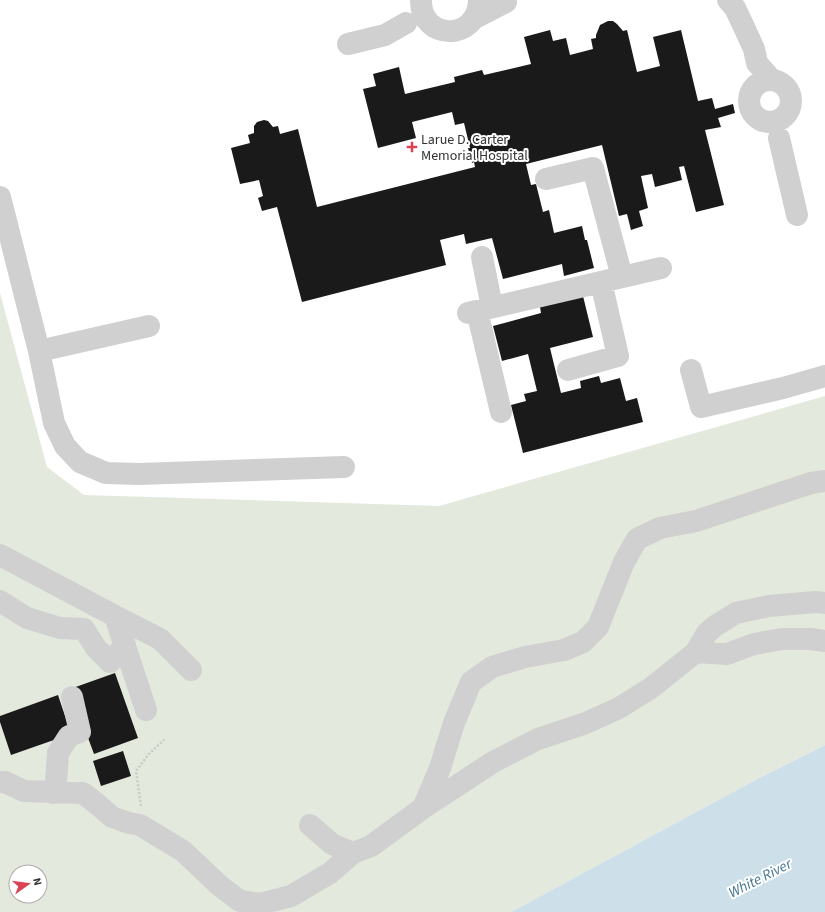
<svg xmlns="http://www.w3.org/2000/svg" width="825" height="912" font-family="'Source Sans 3',sans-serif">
	<rect width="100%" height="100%" fill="#fff"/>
	<path fill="#e3e9dc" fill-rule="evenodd" d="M0,293l47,174 37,28 355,11 386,-110v349l-66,33 -248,134h-511zM16,872h24v24h-24z"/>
	<path fill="#cde0ea" d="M825,745v167h-314l248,-134z"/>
	<path fill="#1a1a1a" d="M608,21h5l4,3 6,7 4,-1 10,42 23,-6 -7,-29 28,-7 17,71 14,-3 3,11 18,-5 2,9 -17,5 3,9 -16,3 19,75 -28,7 -12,-46 -5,1 3,13 -27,7 -3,-13 -11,2 7,32 -9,3 4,15 -12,4 -4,-16 -8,2 -17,-71 -76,19 5,21 5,-1 7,28 6,-2 5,23 28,-7 3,14h2l7,28 -30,8 -2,-12 -59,15 -11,-41 -26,6 -2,-10 -24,6 6,25 -144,37 -25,-95 -15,4 -4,-13 5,-2 -4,-16 -19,4 -9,-36 19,-5 -2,-8 6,-2v-7l3,-4 7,-2 4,1 5,6 5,-1 2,8 18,-5 19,78 158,-40 -1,-5 -2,1 -4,-15h2l-6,-25 -9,2 -3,-13 -40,10 4,16 -38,10 -15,-59 13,-3 -3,-12 26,-7 6,27 50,-12 -1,-5 28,-7 2,5 47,-11 -7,-27 26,-7 3,11 13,-3 4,17 23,-6 -2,-10 5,-1v-3l4,-10z
		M583,296l10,41 -43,11 11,45 20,-5 -1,-7 19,-5 2,7 19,-5 6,23 11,-3 6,24 -120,31 -12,-48 15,-4 -2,-7 13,-3 -9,-37 -26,7 -9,-35 48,-13 -1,-6z
		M115,673l23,65 -44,16 -24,-65z
		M58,695l13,39 -60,21 -11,-33v-6z
		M123,751l8,25 -30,10 -8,-25z"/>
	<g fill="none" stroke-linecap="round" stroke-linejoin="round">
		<path stroke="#cacaca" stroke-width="2.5" stroke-dasharray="2 2" stroke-linecap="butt" d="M141,806l-5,-35 12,-16 18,-17"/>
		<path stroke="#d0d0d0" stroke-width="22" d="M421,0c-1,41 57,42 58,0
			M728,0l7,8 9,19 10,22 3,14 14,16
			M473,19l33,-17 -7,-2
			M348,44l37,-9 21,-12
			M749 101a21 21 0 1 1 42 0a21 21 0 1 1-42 0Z
			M779,138l18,77
			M546,179l47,-11 29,109
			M0,197l39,154
			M482,257l10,50
			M477,311l24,101
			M468,313l193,-45
			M149,326l-110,25 15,72 11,23 15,16 26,11 33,1 205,-7
			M568,370l50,-14 -17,-74
			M691,370l10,37 82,-19 42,-12
			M0,555l115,61 31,94
			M0,601l27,17 33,10 24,1 12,19 14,14 15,-17
			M115,616l45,23 31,31
			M696,652l11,-19 8,-7 21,-13 33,-7 46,-4 10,1
			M0,782h5l19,9 59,2 14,11 15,13 17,6 11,2 43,26 37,35 20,15 20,3 31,-8 39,-23 23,-20 18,-7 52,-38 70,-46 45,-23 48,-16 33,-15 32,-20 45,-36 31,2 27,-10 28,-5h29l14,2
			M53,793l3,-10 2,-30 11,-17 11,-4 -8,-35
			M423,808l17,-40 14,-45 17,-41 21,-15 33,-10 39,-7 19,-8 15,-15 26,-65 13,-23 23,-11 36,-7 115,-38 14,-2
			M310,825l22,19 21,9"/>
	</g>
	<path fill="#db4353" stroke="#fff" stroke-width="1.5" d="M410 141h4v4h4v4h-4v4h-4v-4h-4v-4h4z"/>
	<g text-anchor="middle" stroke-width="4" stroke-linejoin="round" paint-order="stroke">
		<g font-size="14" fill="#333" stroke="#fff" text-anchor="start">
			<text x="421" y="144">Larue D. Carter<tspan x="421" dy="16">Memorial Hospital</tspan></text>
		</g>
		<g font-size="15" font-style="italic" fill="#447691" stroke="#fff">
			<text transform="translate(760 878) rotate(-27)" y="5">White River</text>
		</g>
	</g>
	<g transform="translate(28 884) rotate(76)"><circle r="19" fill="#ffffff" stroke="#adadad"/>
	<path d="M0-3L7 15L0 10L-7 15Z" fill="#db4353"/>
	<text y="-6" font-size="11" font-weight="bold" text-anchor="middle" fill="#333333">N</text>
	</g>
</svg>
